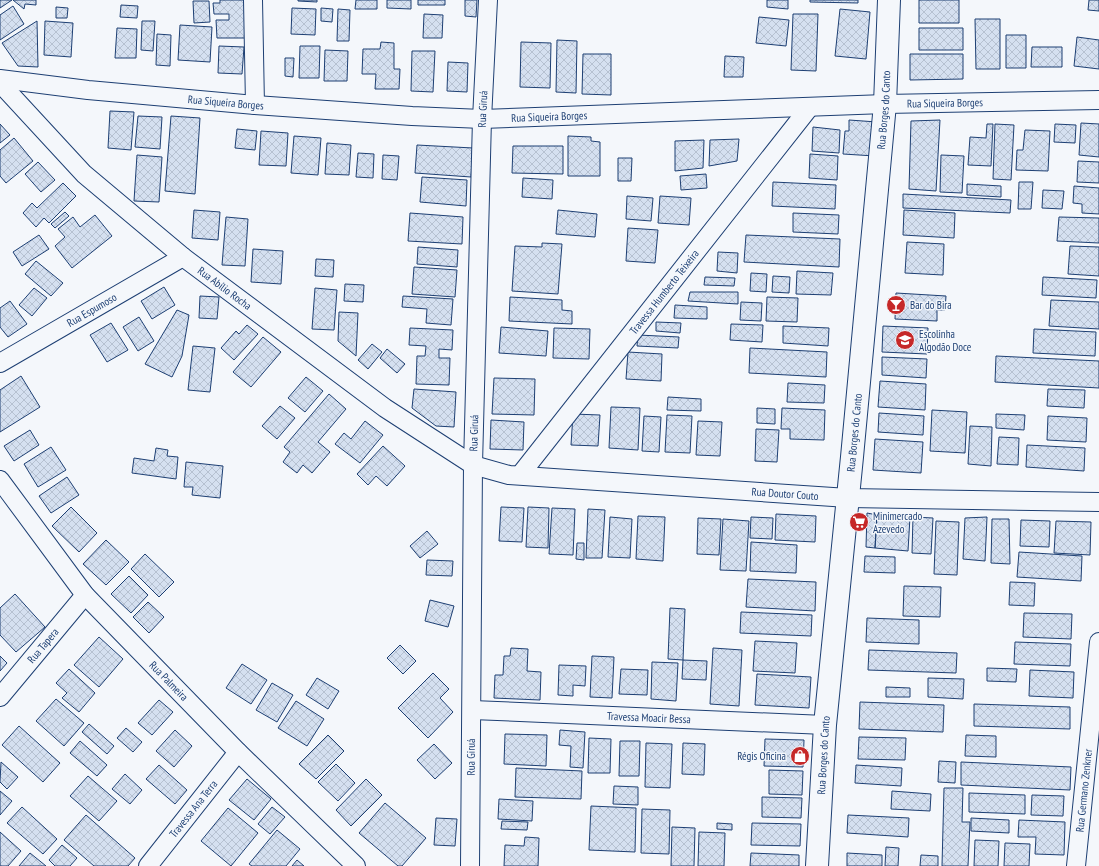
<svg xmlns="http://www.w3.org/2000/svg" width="1099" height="866" font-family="'PT Sans Narrow',sans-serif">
	<defs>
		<pattern id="building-cross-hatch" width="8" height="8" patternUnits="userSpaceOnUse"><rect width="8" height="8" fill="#d5e0f0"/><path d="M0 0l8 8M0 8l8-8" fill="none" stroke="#b6c1d1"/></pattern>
	</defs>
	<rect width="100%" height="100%" fill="#f4f7fb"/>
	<path fill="url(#building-cross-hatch)" stroke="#1d3f73" d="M0,0h12l-12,8z
		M13,0h23v5l-11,-1 -1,5z
		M220,0h27l1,38h-31l-1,-18h13v-6h-15l-1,-11h7z
		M298,0h19v2l-19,-1z
		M356,0h21v9h-22z
		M387,0h24v9l-24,-1z
		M418,0h27v5h-27z
		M465,0h12l-1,17 -11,-1z
		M767,0h21v9l-21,-2z
		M810,0h48v3l-48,-1z
		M919,0h40v23h-40z
		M1089,0h10v11l-11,-1z
		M193,1h16l1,21 -16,1z
		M121,5l17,1 -1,12 -17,-1z
		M13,6l11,18 -24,16v-25z
		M56,7l12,1 -1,10h-11z
		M292,8l24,1 -1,26 -24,-1z
		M321,8l12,1 -1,13 -11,-1z
		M338,9l12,1 -1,31h-12z
		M840,9l30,3 -4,47 -31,-3z
		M424,14l19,1 -1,23h-19z
		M793,14h25l-2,57 -25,-1z
		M759,17l30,3 -3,26 -30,-3z
		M975,19h25v50h-24z
		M37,21l1,46 -20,-1 -16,-23z
		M45,21l28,2 -2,34 -27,-2z
		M142,21h13l-2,30 -12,-1z
		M180,25l32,2 -2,35 -32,-2z
		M117,28l20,1 -1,29h-21z
		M919,28h44v22h-44z
		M157,34l14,1 -1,31 -14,-1z
		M1006,35h20v33h-20z
		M1077,37l22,3v29l-25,-3z
		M557,40l20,1 -1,52 -20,-1z
		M381,42l13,1v26h6l-1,20h-24l1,-15h-14l1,-25h17z
		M521,42l30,1 -1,45 -30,-1z
		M219,46l25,1 -2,27 -24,-1z
		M300,46h20l-1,32h-20z
		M1032,47h30v20h-31z
		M325,50l23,1 -1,30h-23z
		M412,51h23l-2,41 -22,-1z
		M583,54h28v41l-29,-1z
		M910,54h53v25l-53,1z
		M725,56l19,1 -1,20h-19z
		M285,58h9l-1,19 -8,-1z
		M448,62l20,1 -1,29 -20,-1z
		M110,111l24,1 -3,38 -23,-2z
		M138,116l24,1 -2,32 -25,-2z
		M171,116l29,2 -5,76 -30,-3z
		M849,120l28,2 -2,34 -32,-2 2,-23h4z
		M940,120l-4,71 -27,-2 2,-68z
		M1081,123l18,1v33l-20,-2z
		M0,124l10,11 -10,8z
		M987,124h6l-2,42 -23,-1 2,-28 16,1z
		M995,124l19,1 -3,55 -18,-1z
		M1055,124l21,1 -1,18 -21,-1z
		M813,127l27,3 -1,23 -27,-2z
		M237,129l20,2 -2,19 -20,-2z
		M1025,130l25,1 -2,40 -32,-1 1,-20h6z
		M261,131l27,2 -2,33 -27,-1z
		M294,136l27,2 -3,37 -27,-2z
		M568,136l23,1v4l9,1v34h-32z
		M14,138l19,23 -27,22 -6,-7v-26z
		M739,139l-2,22 -28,5 1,-26z
		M704,140l-1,28 -28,3v-30z
		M327,143l24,2 -2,30 -24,-1z
		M417,145l56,3 -2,29 -56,-4z
		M513,146h50v28l-51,-1z
		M358,153l16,1 -1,24 -17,-1z
		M810,154l28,2 -1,24 -28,-2z
		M137,155l25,2 -3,45 -25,-1z
		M383,155l16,1 -2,24 -15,-1z
		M941,155l23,1 -2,37 -22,-1z
		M618,158h14l-1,23h-13z
		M1078,161l21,1v21l-22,-1z
		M38,162l17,18 -14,12 -16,-18z
		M706,174l1,14 -26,2 -1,-14z
		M422,177l45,3 -1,26 -46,-4z
		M523,178l30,2 -1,19 -30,-2z
		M773,182l63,3 -1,24 -63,-3z
		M1019,182h14l-2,27h-13z
		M63,183l13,13 -27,27 -5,-5 -8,9 -13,-14 9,-10 5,5z
		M967,184l34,2v11l-34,-2z
		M1074,186l25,2v26l-17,-1v-9l-9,-1z
		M1043,190l21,1 -2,18 -20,-1z
		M903,194l108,6 -1,13 -107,-5z
		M627,196l26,2 -2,23 -25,-2z
		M660,196l31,2 -2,27 -31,-2z
		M194,210l26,2 -2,28 -26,-2z
		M558,210l39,4 -2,23 -39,-3z
		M904,210l51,3 -1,25 -51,-3z
		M65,212l4,4 -14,12 -4,-4z
		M410,213l53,4 -1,27 -54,-3z
		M793,213l46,2 -1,19 -45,-2z
		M95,215l17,21 -40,32 -17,-22 10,-9 -7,-8 15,-12 7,10z
		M226,217l22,2 -3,47 -23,-1z
		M1059,217l40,1v25l-42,-2z
		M628,228l30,2 -3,33 -29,-2z
		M39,235l10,14 -27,17 -9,-14z
		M746,235l94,4 -1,28 -95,-5z
		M907,242l37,2 -1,31 -38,-2z
		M542,243l20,1 -4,50 -46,-3 3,-45 27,1z
		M1070,246l29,1v29l-31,-2z
		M418,247l40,3 -1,17 -40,-3z
		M253,249l30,2 -2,33 -30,-2z
		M718,252l20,1 -1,20 -20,-2z
		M316,259l18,1 -1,17 -18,-1z
		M36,261l27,22 -12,13 -26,-22z
		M414,267l43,3 -2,27 -43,-3z
		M797,271l36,2 -2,22 -35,-1z
		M751,273l16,1 -1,18 -16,-1z
		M773,276l17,1 -1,16 -17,-1z
		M705,277l30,1 -1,8 -30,-1z
		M1043,277l54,3 -1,18 -54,-3z
		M345,284l19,1 -1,17 -19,-1z
		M164,287l11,18 -23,14 -11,-18z
		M34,288l13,10 -15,18 -13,-11z
		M315,288l22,2 -3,40 -22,-1z
		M690,292h48v12l-50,-3z
		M896,293l50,3 -1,14h-8v11l-42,-2z
		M200,296l19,1 -2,22 -18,-1z
		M403,296l50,3 -2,26 -25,-2 1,-14 -25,-2z
		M510,297l52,3v10l10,1v13l-63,-3z
		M767,297l31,1 -1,24 -31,-1z
		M1051,300l48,2v27l-50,-3z
		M10,301l17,23 -19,13 -8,-10v-19z
		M741,302l21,1 -1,18 -21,-1z
		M675,305l32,2v12l-33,-1z
		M177,310l12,5 -7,41 -10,21 -27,-13z
		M339,312l19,1 -2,43 -18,-15z
		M139,317l15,24 -16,10 -15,-24z
		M656,322l25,1 -1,10 -24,-2z
		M111,323l17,27 -21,12 -17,-27z
		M731,324l32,1 -1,17 -32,-2z
		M247,325l11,9 -24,26 -13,-12 15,-17 3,3z
		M783,326l46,2 -1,18 -45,-3z
		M883,326l45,2 -1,26 -45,-2z
		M501,327l47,4 -2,25 -47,-3z
		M410,328l43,2 -1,20 -13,-1v9h11l-1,27 -33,-1 1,-28h8l1,-10 -17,-1z
		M554,328l36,1 -1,30 -36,-1z
		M1034,329l62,3 -1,24 -62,-3z
		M638,335l41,2 -1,11 -41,-2z
		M263,337l18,15 -30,35 -18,-15z
		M372,344l10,8 -14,17 -10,-9z
		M193,346l22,2 -5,44 -22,-2z
		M750,348l77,4 -1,25 -77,-4z
		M387,349l18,15 -8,9 -17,-15z
		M628,352l34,2 -1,27 -35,-2z
		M996,356l103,5v27l-104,-6z
		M882,357l45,2 -1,19 -44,-3z
		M21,376l19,31 -40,25v-42z
		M306,377l17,14 -18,21 -17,-14z
		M494,378l41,1 -1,36 -42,-1z
		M880,381l46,3 -1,26 -47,-3z
		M788,383l37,2 -1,18 -37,-1z
		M414,389l42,3 -2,35 -18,-1 -24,-18z
		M1048,389l37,1 -1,18 -37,-2z
		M329,394l17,15 -28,33 12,10 -18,21 -9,-8 -6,8 -14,-11 7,-10 -6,-5z
		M668,397l33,2v12l-34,-1z
		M280,406l15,12 -18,21 -15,-13z
		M611,407l29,1 -2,42 -29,-2z
		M757,408l18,1v15l-18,-1z
		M782,408l43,2 -1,30 -34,-1v-10h-9z
		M932,410l35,2 -2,41 -35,-2z
		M879,413l45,3 -1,19 -45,-3z
		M573,414l27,1 -2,31 -27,-1z
		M996,414l29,1 -1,15 -28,-2z
		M667,415l25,1 -2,37 -25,-1z
		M644,416l17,1 -2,35 -17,-1z
		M1048,416l39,2 -1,24 -39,-2z
		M491,420l33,2 -1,28 -33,-1z
		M365,421l18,14 -23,28 -25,-19 9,-11 7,6z
		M698,421l24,1 -2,34 -24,-1z
		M970,426l22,1 -1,39 -23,-2z
		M756,429l23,1 -2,32 -22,-1z
		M30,430l9,15 -25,16 -10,-15z
		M999,437l20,1 -1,27 -21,-1z
		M875,439l48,3 -2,31 -48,-3z
		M1027,445l58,3 -1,23 -58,-4z
		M383,446l22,20 -18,20 -11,-10 -8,9 -11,-11z
		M51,447l15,23 -28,17 -14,-23z
		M156,448l12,2 -1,6 11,1 -2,22 -44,-6 2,-15 20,3z
		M186,462l37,4 -3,32 -28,-3 1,-8h-9z
		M67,477l12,18 -28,18 -12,-17z
		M71,507l26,26 -18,19 -27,-26z
		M501,507l23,1 -2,34 -23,-1z
		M528,507l21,1 -1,40 -22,-1z
		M552,508l23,1 -2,46 -24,-1z
		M588,509l17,1 -3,48h-16z
		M867,513l10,2 -2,33 -9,-1z
		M776,514l40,2 -1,26 -40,-2z
		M877,515l33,2 -2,34 -33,-3z
		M638,516l27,1 -2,44 -27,-2z
		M610,517l22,2 -2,39 -22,-1z
		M751,517l22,1 -1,21 -22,-1z
		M913,517l20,1 -2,36 -19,-1z
		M987,517l-2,44 -22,-2 2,-41z
		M698,518l23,1 -2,36 -22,-1z
		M723,519l26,2 -3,50 -26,-1z
		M992,519h17l1,45 -19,-1z
		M1021,520l29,1 -1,26 -29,-1z
		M936,521l23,1 -2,53 -23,-1z
		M1056,521l35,1 -1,33 -36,-2z
		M427,531l11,13 -18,14 -10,-12z
		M106,540l23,22 -23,23 -23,-21z
		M751,542l46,3 -1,28 -46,-2z
		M577,543h7v17l-8,-1z
		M1019,552l63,4 -1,25 -64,-4z
		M145,554l29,28 -15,15 -28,-28z
		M865,556l30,1v16l-31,-1z
		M427,560l26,1 -1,15 -26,-1z
		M129,576l19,19 -17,18 -20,-19z
		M748,579l68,3 -1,29 -69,-4z
		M1010,582l25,1 -1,23 -25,-1z
		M904,586l37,1 -1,30 -37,-1z
		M15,594l30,33 -29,25 -16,-17v-27z
		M430,600l24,6 -6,21 -23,-6z
		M148,602l16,15 -15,16 -16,-16z
		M670,608l15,1 -2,51 -15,-1z
		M741,612l71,3 -1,21 -71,-3z
		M1024,613l48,1 -1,25 -48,-2z
		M867,618l52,2v24l-53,-2z
		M99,637l24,22 -24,28 -25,-22z
		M755,641l42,2 -2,30 -42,-2z
		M1015,642l56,2 -1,22 -56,-2z
		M400,645l16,16 -13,13 -16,-16z
		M511,648l17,1 -1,22 14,1 -1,28 -46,-2 1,-23h8l1,-19h6z
		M713,648l29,2 -3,56 -29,-2z
		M869,650l88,3 -1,20 -88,-3z
		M0,656l7,7 -7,8z
		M592,656l22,1 -2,41 -22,-1z
		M683,660l24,1 -1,19 -24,-1z
		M652,662l26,1 -2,38 -25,-2z
		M242,664l25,16 -16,24 -25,-16z
		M559,665l27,1 -1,20 -12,-1v11l-15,-1z
		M987,668l30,1 -1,13 -29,-1z
		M69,669l26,24 -16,19 -17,-14 5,-5 -11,-10z
		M621,669l27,1 -1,25 -28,-1z
		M1030,670l44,2 -1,26 -44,-2z
		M433,673l16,16 -9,9 13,14 -25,26 -30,-30z
		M757,674l54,3 -2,31 -54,-3z
		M317,678l22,13 -11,18 -22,-14z
		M928,678l36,1 -1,20 -35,-2z
		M272,683l21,12 -16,27 -21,-12z
		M886,687l24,1v9h-24z
		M56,699l28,24 -20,23 -28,-25z
		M159,700l14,12 -21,23 -14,-12z
		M296,701l28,18 -17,27 -29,-18z
		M860,702l84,3 -1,27 -84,-3z
		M974,704l96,3v22l-96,-3z
		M89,724l25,22 -7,8 -25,-22z
		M19,726l41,37 -17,19 -41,-37z
		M126,728l16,14 -9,10 -16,-14z
		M175,730l17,16 -18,21 -18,-16z
		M560,730l25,2 -2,36 -13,-1 1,-21 -12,-1z
		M505,734l42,1 -1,31 -42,-2z
		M328,735l16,16 -28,28 -17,-15z
		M966,735l30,1v21l-31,-1z
		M859,737l47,1 -1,22 -47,-1z
		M589,738l22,1 -1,34h-22z
		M765,739l39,1 -1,27 -39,-1z
		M80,741l27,24 -10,11 -27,-23z
		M620,741h20l-1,35h-20z
		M646,743l26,1 -2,44 -25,-1z
		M683,743l22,1 -1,31 -22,-1z
		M434,744l18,19 -17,16 -18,-19z
		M939,761l17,1 -1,21 -17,-1z
		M1,762l17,15 -11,12 -7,-7z
		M961,762l110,5 -1,23 -109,-5z
		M336,764l19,19 -17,18 -20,-19z
		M159,765l28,25 -12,14 -29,-25z
		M856,765l46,3 -1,18 -46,-3z
		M516,768l66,3 -1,28 -66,-2z
		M769,770l34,1 -1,24 -33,-1z
		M125,774l17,16 -12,14 -18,-15z
		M88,776l29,25 -18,20 -29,-25z
		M247,779l24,20 -17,21 -25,-20z
		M366,779l16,16 -31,31 -15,-16z
		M614,786l24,1v18l-25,-1z
		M944,788h19l-1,34h8l-2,44h-26z
		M0,791l12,10 -12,14z
		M892,791l39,3 -1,17 -39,-2z
		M969,793l56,2v19l-56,-2z
		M1032,795l32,1 -1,20 -32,-1z
		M762,797l40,1 -1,20 -39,-1z
		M499,799l34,2 -1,20 -34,-2z
		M385,803l41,35 -24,28h-4l-39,-33z
		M591,806l45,2 -1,44 -46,-2z
		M22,807l35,32 -14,15 -36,-31z
		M272,807l13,10 -15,17 -12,-10z
		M228,808l30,25 -27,33 -30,-25z
		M642,809l28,1 -1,44 -28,-1z
		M86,815l49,43 -7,8h-34l-30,-26z
		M848,815l61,3 -1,19 -61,-4z
		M436,818l21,1 -2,27 -21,-1z
		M971,818l38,2v13l-38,-2z
		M1019,820l46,2 -1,33 -29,-1 1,-17h-18z
		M502,821l26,1 -1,8 -26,-1z
		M717,823l15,1v6l-15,-1z
		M752,823l49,1 -1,22 -49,-1z
		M672,827l23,1 -1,38h-23z
		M277,830l23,19 -14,17h-34l-3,-2z
		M0,832l21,19 -13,15h-8z
		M699,832l26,1 -1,33h-26z
		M525,837l14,1 -1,28h-34l1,-21 19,1z
		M975,840l24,1 -1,25h-24z
		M1005,843l25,1 -1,22h-25z
		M62,845l15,13 -7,8h-15l-6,-6z
		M886,847l13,1 -1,18h-13z
		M30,853l16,13h-27z
		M751,853l48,2v11h-49z
		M847,853l35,2v11h-35z
		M921,855l17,1v10h-18z
		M297,860l7,6h-12z"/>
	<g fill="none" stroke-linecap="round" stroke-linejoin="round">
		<g stroke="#1d3f73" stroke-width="20">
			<g id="street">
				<path d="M253,0l2,105"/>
				<path id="s1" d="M0,79l88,11 167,15 157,11 70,3 403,-15 214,-4"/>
				<path id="s2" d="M0,83l84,91 99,83 202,151 88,57 36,10 339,23 251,4"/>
				<path id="s3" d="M0,363l183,-106"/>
				<path id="s4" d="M520,475l289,-367"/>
				<path id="s5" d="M0,480l85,115 153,157 118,114"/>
				<path id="s6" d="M0,697l85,-102"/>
				<path id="s7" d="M472,710l353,15"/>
				<path id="s8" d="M148,866l90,-114"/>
				<path id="s9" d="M470,866l3,-401 9,-346 6,-119"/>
				<path id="s10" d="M1076,866l23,-224"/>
			</g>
		</g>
		<g stroke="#1d3f73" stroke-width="24">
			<g id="secondary">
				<path id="s11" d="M817,866l8,-141 27,-268 33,-353 4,-104"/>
			</g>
		</g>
		<use href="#street" stroke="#f4f7fb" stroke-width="18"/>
		<use href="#secondary" stroke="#f4f7fb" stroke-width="22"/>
	</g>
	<defs>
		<g id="bar-disc" transform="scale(1)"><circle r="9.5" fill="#c62828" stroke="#f4f7fb"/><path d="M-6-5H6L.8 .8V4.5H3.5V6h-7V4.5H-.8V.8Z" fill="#fff"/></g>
		<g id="school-disc" transform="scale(1)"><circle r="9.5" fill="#c62828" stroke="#f4f7fb"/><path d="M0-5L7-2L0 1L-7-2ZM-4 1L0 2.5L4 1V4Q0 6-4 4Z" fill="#fff"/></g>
		<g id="supermarket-disc" transform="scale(1)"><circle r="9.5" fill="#c62828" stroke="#f4f7fb"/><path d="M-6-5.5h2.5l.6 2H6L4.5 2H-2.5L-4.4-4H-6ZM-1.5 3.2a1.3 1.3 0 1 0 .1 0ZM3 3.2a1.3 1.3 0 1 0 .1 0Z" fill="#fff"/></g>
		<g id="shop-disc" transform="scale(1)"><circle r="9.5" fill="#c62828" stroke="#f4f7fb"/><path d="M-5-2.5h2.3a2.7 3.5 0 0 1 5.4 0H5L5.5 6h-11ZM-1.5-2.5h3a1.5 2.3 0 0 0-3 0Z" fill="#fff"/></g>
	</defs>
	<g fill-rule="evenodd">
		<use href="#bar-disc" x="896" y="305"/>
		<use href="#school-disc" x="905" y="340"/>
		<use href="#supermarket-disc" x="859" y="522"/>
		<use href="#shop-disc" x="800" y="756"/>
	</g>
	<g text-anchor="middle" stroke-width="3" stroke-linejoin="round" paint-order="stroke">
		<g font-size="11" fill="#1d3f73" stroke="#f4f7fb">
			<text dy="4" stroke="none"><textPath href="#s1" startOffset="227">Rua Siqueira Borges</textPath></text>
			<text dy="4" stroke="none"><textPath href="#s1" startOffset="947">Rua Siqueira Borges</textPath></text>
			<text dy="4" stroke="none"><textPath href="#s9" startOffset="757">Rua Giruá</textPath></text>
			<text dy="4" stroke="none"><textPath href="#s11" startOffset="759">Rua Borges do Canto</textPath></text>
			<text dy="4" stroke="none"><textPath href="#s1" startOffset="551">Rua Siqueira Borges</textPath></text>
			<text dy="4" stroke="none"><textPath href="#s2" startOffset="305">Rua Abílio Rocha</textPath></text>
			<text dy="4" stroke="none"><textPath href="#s4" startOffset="233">Travessa Humberto Teixeira</textPath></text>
			<text dy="4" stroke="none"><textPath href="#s3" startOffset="106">Rua Espumoso</textPath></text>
			<text dy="4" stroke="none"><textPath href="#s9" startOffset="433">Rua Giruá</textPath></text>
			<text dy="4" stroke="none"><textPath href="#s11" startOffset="435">Rua Borges do Canto</textPath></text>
			<text dy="4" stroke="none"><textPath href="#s2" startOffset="924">Rua Doutor Couto</textPath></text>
			<text dy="4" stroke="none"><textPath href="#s6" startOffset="67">Rua Tapera</textPath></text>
			<text dy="4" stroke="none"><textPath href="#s5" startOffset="263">Rua Palmeira</textPath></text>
			<text dy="4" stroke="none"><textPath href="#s7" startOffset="177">Travessa Moacir Bessa</textPath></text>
			<text dy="4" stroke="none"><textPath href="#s11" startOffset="111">Rua Borges do Canto</textPath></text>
			<text dy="4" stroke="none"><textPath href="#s9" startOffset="109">Rua Giruá</textPath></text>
			<text dy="4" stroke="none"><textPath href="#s10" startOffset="76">Rua Germano Zenkner</textPath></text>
			<text dy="4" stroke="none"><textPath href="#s8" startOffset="73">Travessa Ana Terra</textPath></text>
		</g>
		<g font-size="11" fill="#1d3f73" stroke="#f4f7fb" text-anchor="start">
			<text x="910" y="309">Bar do Bira</text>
			<text x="919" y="338">Escolinha<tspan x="919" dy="13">Algodão Doce</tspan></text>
			<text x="873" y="520">Minimercado<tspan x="873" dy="13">Azevedo</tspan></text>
			<text x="786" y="760" text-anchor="end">Régis Oficina</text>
		</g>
	</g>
</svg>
